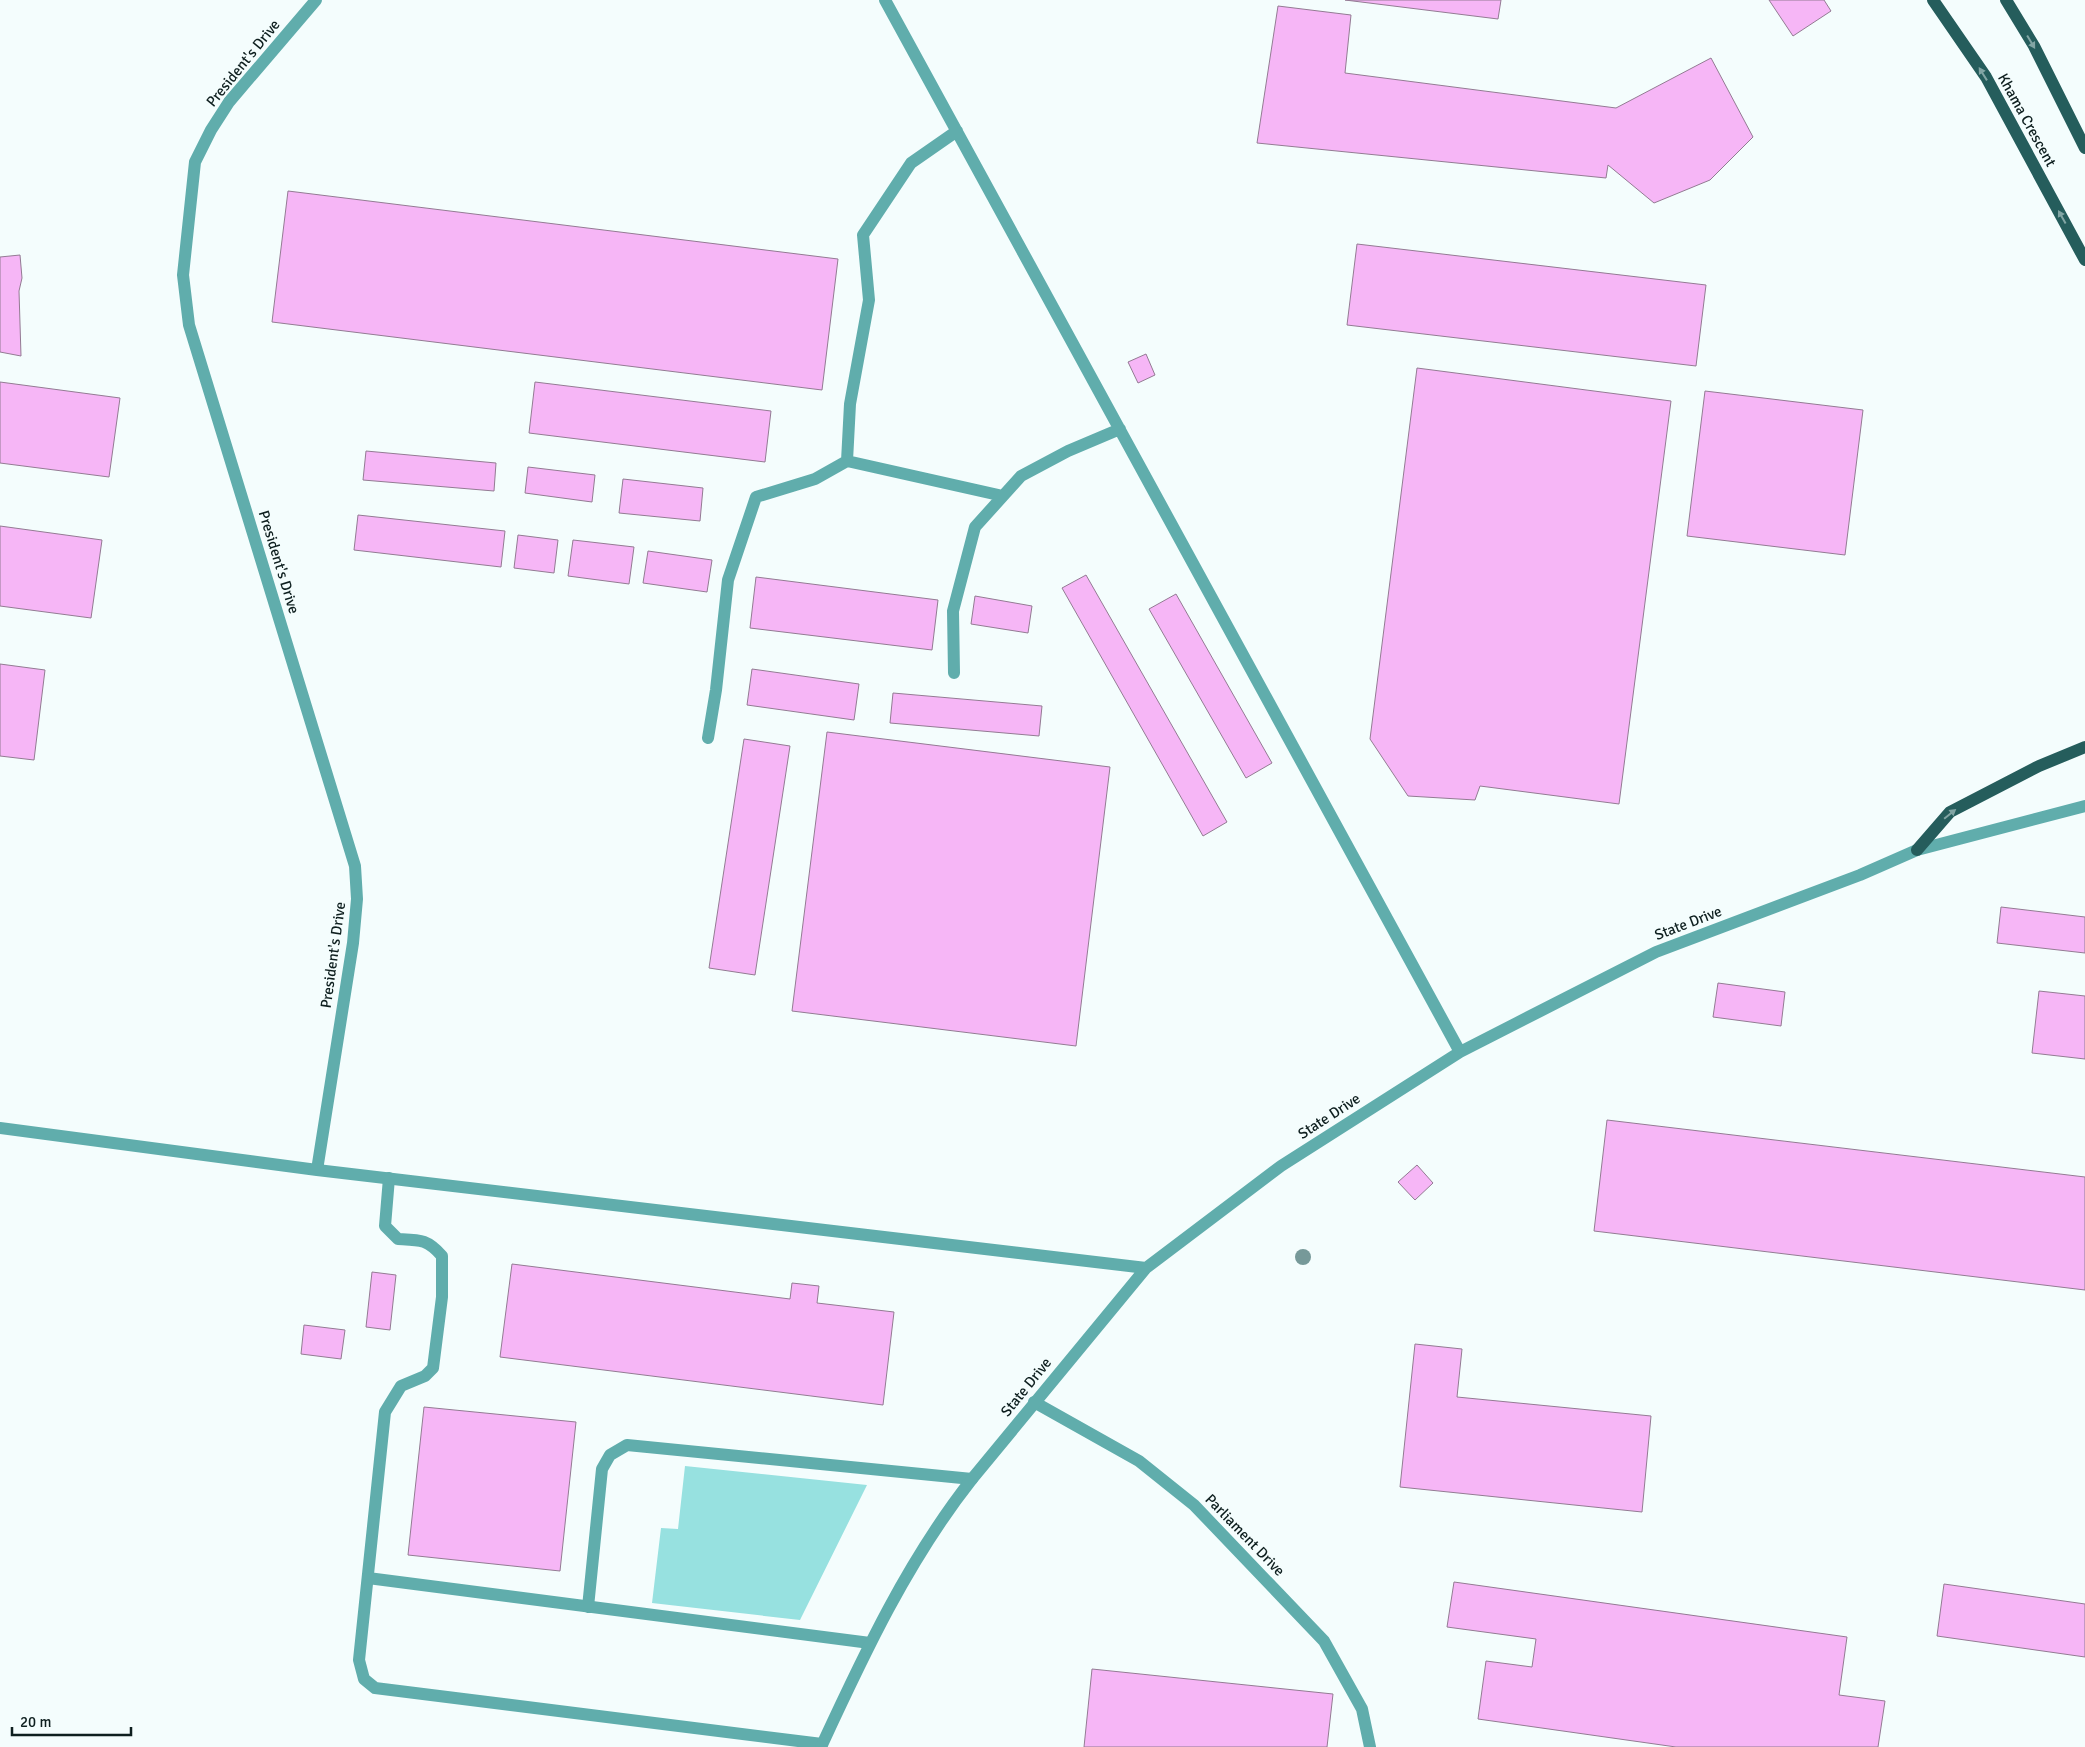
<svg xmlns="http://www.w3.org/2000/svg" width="2085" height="1747" font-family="Signika,sans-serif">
	<rect width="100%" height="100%" fill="#f4fdfd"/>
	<path fill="#97e1e0" d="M685,1466l182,19 -67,135 -148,-17 9,-75 17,1z"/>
	<path fill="#f6b6f6" stroke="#937b93" d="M1345,0h156l-3,19z
		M1769,0h55l7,11 -38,25z
		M1278,6l73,9 -6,58 271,35 95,-50 42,79 -43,43 -56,23 -46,-38 -2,13 -349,-35z
		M288,191l550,68 -16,131 -550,-68z
		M1357,244l349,41 -10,81 -349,-41z
		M20,255l2,23 -3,13 2,65 -21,-4v-95z
		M1146,354l9,21 -17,8 -10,-21z
		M1417,368l254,33 -52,403 -139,-18 -5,14 -67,-4 -38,-57z
		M0,382l120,16 -11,79 -109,-14z
		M535,382l236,29 -6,51 -236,-29z
		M1705,391l158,19 -18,145 -158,-19z
		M366,451l130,12 -2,28 -131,-11z
		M528,467l67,8 -3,27 -67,-9z
		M623,479l80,9 -3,33 -81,-8z
		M358,515l147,16 -4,36 -147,-17z
		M0,526l102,14 -11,78 -91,-12z
		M518,535l40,5 -4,33 -40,-5z
		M573,540l61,7 -5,37 -61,-8z
		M648,551l64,9 -5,32 -64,-9z
		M1086,575l141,247 -24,14 -141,-248z
		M756,577l182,23 -6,50 -182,-22z
		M1176,594l96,169 -26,15 -97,-169z
		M975,596l57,10 -4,27 -57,-9z
		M0,664l45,6 -11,90 -34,-4z
		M752,669l107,15 -5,36 -107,-15z
		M893,693l149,13 -3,30 -149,-13z
		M827,732l283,35 -34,279 -284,-35z
		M744,739l46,7 -35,229 -46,-7z
		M2001,907l84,10v36l-88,-10z
		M1718,983l67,9 -4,34 -68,-9z
		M2039,991l46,5v63l-53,-6z
		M1607,1120l478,57v113l-491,-59z
		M1417,1165l16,18 -18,17 -17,-18z
		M512,1264l278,35 2,-16 27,3 -2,17 77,9 -11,93 -383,-48z
		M372,1272l24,3 -6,55 -24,-3z
		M304,1325l41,5 -4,29 -40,-5z
		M1415,1344l47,5 -5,48 194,19 -9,96 -242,-25z
		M424,1407l152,15 -16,149 -152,-16z
		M1454,1582l393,55 -8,58 46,6 -7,46h-202l-198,-28 8,-58 46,6 4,-28 -89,-12z
		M1944,1584l141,20v53l-148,-21z
		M1092,1669l241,25 -6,53h-243z"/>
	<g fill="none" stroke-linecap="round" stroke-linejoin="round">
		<path stroke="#60adac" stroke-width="12" d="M389,1178l-4,48 13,13c22,1 29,0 44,17v41l-9,71 -8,8 -24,10 -16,26 -26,248 5,19 11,9 447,56
			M1034,1402l105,59 55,44 130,136 38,68 8,38
			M368,1578l502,65
			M588,1607l14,-138 8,-14 17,-10 345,34"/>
		<path stroke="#60adac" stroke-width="12" d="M316,0l-87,102 -18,28 -16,32 -12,113 6,50 166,541 2,33 -4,44 -36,227
			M885,0l575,1052
			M847,461l156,35
			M954,673l-1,-62 22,-84 46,-51 47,-25 52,-22
			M708,738l8,-48 12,-110 28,-83 59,-18 32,-18 3,-57 19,-104 -6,-65 48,-72 46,-32
			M0,1128l317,42 829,98
			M821,1747c43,-93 87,-187 151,-268l174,-211 135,-102 179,-114 196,-100 204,-77 57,-25 168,-44"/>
		<path stroke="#255d5c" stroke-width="12" d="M1933,0l53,77 99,183
			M2006,0l28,46 51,102
			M1917,850l33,-38 89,-46 46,-19"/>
	</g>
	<circle fill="#769999" cx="1303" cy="1257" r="8"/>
	<defs><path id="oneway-solid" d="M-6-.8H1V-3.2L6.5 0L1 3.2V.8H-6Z" transform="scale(1.25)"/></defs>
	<g fill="#82a5a4">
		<use href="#oneway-solid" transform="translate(2031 42) rotate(59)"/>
		<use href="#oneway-solid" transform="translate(1983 74) rotate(-122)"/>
		<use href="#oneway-solid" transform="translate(2062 217) rotate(-119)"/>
		<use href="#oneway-solid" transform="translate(1950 814) rotate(-39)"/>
	</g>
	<g text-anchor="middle" stroke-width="4" stroke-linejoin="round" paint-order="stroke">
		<g font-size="15" fill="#0e1f1f" stroke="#f4fdfd">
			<text transform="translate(243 63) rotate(-51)" y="5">President's Drive</text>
			<text transform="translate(2027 120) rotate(61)" y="5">Khama Crescent</text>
			<text transform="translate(279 562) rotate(73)" y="5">President's Drive</text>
			<text transform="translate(1688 923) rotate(-21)" y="5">State Drive</text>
			<text transform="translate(333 955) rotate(-82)" y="5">President's Drive</text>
			<text transform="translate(1329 1116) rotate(-33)" y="5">State Drive</text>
			<text transform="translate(1026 1387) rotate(-51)" y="5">State Drive</text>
			<text transform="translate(1245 1535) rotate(46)" y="5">Parliament Drive</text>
		</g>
	</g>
	<path d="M12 1727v8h119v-8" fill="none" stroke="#0e1f1f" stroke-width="2.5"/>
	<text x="20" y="1727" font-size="15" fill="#0e1f1f" stroke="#f4fdfd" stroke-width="4" paint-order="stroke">20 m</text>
</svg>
